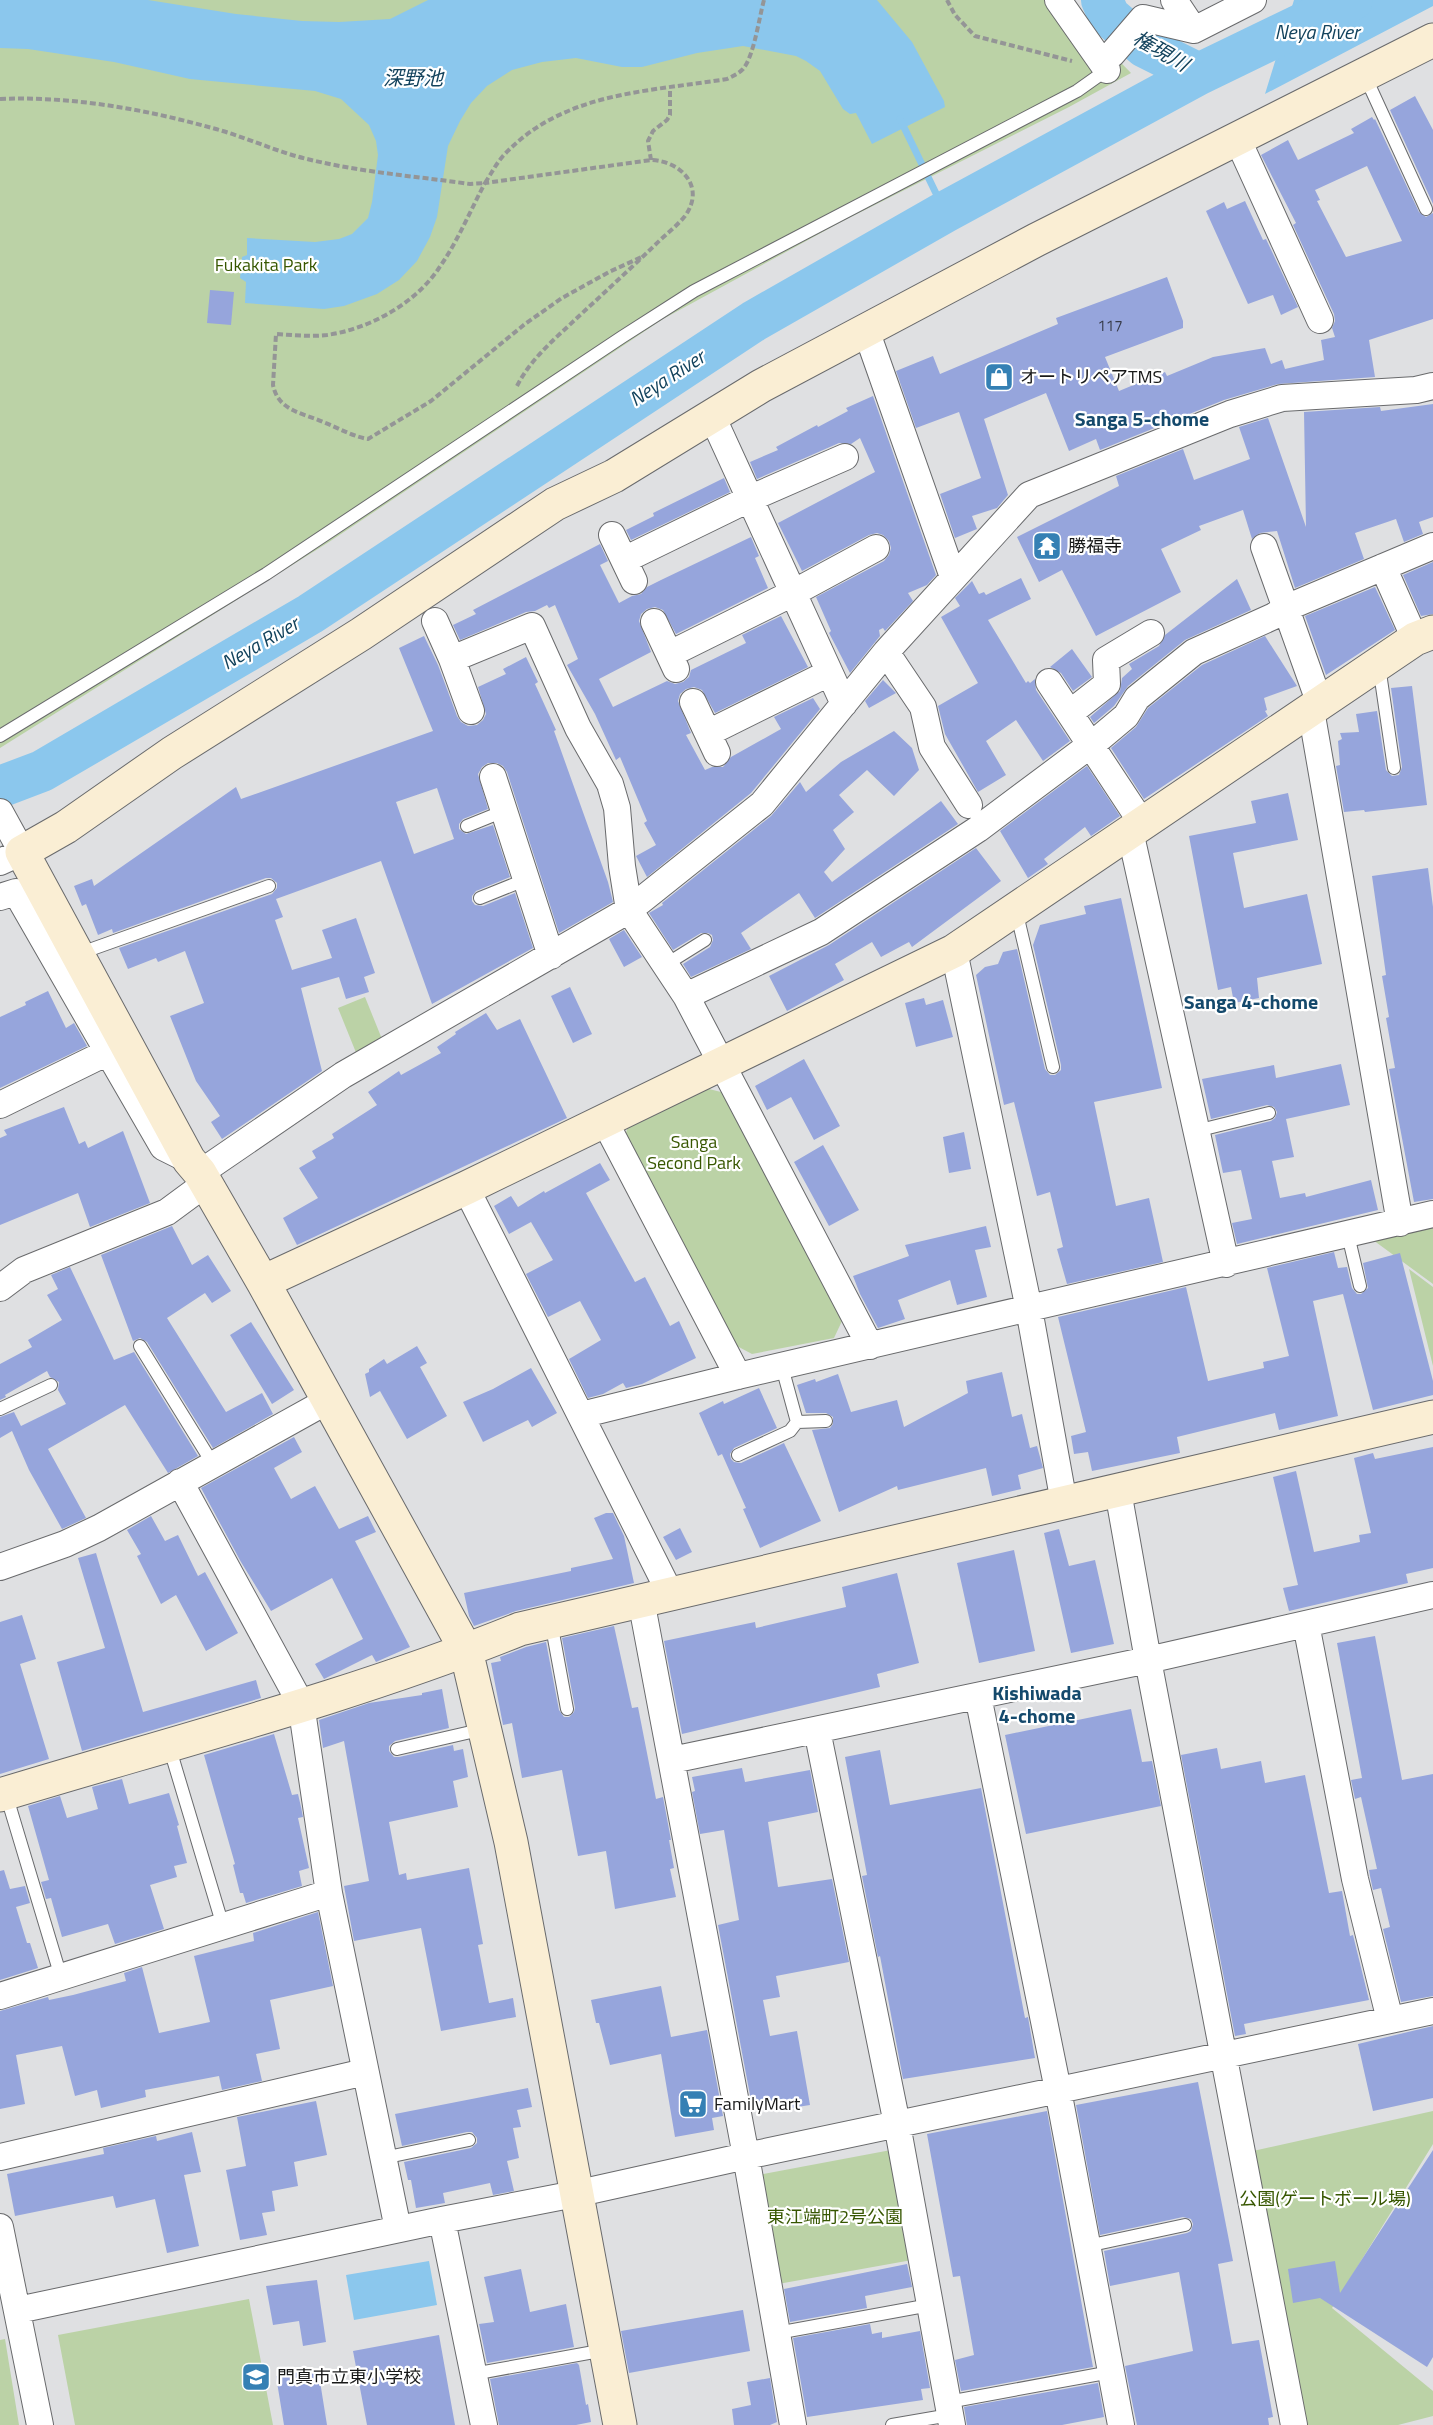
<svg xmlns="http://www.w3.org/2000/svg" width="1433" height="2425" font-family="'Titillium Web','Noto Sans JP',sans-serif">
	<rect width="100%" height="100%" fill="#dfe0e2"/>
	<path fill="#bbd2a6" d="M0,0h1068l17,26 46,47 -62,34 -228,115 -178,97 -334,223 -329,206z
		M365,997l19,47 -27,11 -19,-47z
		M705,1088l20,5 117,228 -8,17 -82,16 -17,-9 -111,-206 6,-19z
		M1433,1227v57l-60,-44z
		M1409,1269l24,18v79z
		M1433,2111v33l-101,164 101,83v25l-35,9h-95l-50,-274z
		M891,2150l21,110 -134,24 -20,-109z
		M249,2299l24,126h-198l-17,-90z
		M5,2339l14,86h-19v-85z"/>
	<path fill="#8bc7ed" d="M0,0h148l88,14 66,7 37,1 51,-3 38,-19h449l35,42 32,59 1,6 -73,37 -16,-31 -6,1 -7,-5 -23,-38 -14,-10 -10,-5 -53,-10 -46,7 -55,14h-20l-46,-9 -34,4 -30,8 -25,16 -16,17 -11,18 -12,25 -11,71 -7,20 -13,24 -18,19 -22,14 -33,12 -20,3 -79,-6 1,-21 -6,-4 2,-21 5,-2v-17l68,4 24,-3 13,-5 16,-16 4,-16 6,-47 -2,-14 -7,-16 -28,-26 -26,-8 -125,-12 -76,-17 -86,-13 -28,-1z
		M1294,0h139v6l-168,88z
		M429,2261l8,44 -83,15 -8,-45z"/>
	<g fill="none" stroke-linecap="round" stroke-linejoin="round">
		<path stroke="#8bc7ed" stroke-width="7" d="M900,119l45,93"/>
		<path stroke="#8bc7ed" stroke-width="42" d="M1102,0l7,16 36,31 54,27
			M0,787l42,-16 268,-157 444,-293 191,-109 254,-138 153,-74"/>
	</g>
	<path fill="#96a5dc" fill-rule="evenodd" d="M1415,96l18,34v74l-43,-94z
		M1372,117l2,3 1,-1 44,93 7,5 7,-4v106l-64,21 6,37 -97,7 -54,16 -124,50 -4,-11 -27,12 -23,-58 -62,26 24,76 -11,13 -25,8 5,13 -22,9 -15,-44 41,-16 -22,-66 -43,16 -20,-57 37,-15 7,18 118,-50 -2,-6 111,-41 16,44v7l-78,29 14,34 46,-19 2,4 46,-19 52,-9 6,16 11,-4 3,9 39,-9 -3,-20 14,-3 -3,-9 3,-7 -1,-7 -41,-89 3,-2 -35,-68 27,-15 10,20 56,-27 -3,-4zM1367,166l35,75 -56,16 -29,-56 3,-1 -5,-10z
		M1245,201l18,39 3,-1 32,68 -17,8 -8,-20 -25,9 -42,-93 18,-9 3,7z
		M210,290l24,2 -3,33 -24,-2z
		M873,396l63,179 -9,10 -19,8 5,8 -28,30 -2,-3 -4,2 1,6 -30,37 -21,-40 2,-2 -15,-34 68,-36 5,-6 2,-7 -2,-7 -6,-6 -6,-2 -8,2 -67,36 -24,-48 97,-51 -15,-34 -9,6 -12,-1 -82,36 -7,-17 28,-12 -2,-3 41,-22 1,2 30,-16 -2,-3z
		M1433,404v113l-14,5 4,12 -19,8 -8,-23 -41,14 9,26 -69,29 -18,-57 -17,2 -8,6 -9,-29 -44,16 2,4 -40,19 20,43 -85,44 -34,-66 -23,12 -22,-45 102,-51 -3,-10 67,-27 11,31 56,-21 -11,-32 29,-9 38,109 -2,-115 76,-5 1,4z
		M724,478l6,14 -99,48 -5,-10 28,-14 -1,-3z
		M751,537l8,19 -4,2 13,30 -92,46 -13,-24 -8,-3 -8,2 -6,5 -2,7 12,31 -52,27 14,28 54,-26 8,3 8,-2 6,-5 2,-7 55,-27 -4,-8 39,-19 27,51 -93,46 -13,-23 -8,-3 -8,2 -6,5 -2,7 13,32 -5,2 19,35 7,-3h11l8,-10 50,-28 -7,-12 39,-19 7,11 -69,84 -104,84 -11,-21 20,-11 -12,-22 3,-2 -27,-64 -4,3 -21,-46 -28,-49 11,-6 -23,-54 -6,3 -2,-3 -12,6 -9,1 -66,28 -7,-15 23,-11 -3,-4 127,-66 8,17 -8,4 19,38 13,-7 9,-2 6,-7 14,-7z
		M1433,562v52l-12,2 -18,-41z
		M1021,578l10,21 -43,21 38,63 2,-2 2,2 5,-4 1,11 34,51 -27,20 -27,-41 -30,21 20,34 -28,17 -33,-58 -7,-28 40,-23 -37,-66 19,-11 -5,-8 17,-17 7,13 5,-2 2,3z
		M1237,579l14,31 -66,30 -57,46 -14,20 -20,17 -4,-6 30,-26 2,-13 10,-9 -3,-5 30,-18 6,-11z
		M1375,587l20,43 -69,45 -21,-59z
		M424,636l14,29 19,51 4,6 7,4 9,-1 6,-5 3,-6 -8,-27 28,-13 -3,-5 23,-12 12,25 -3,2 21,46 -2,1 54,151 5,20 -54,31 -52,-161 -4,-6 -6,-3h-9l-6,4 -4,7 10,35 -25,10 -4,5v5l7,5 27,-9 17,52 -34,14 -4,5v5l3,4 8,1 32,-13 18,55 -101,56 -51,-143 -105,38 7,18 -8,3 17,50 40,-12 -10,-28 34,-12 19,55 -11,4 5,15 -23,7 -7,-22 -38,11 21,83 -100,68 -11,-17 9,-6 -24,-35 -26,-65 34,-13 -19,-52 -27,11 -2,-4 -28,11 -9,-21 153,-54 5,-6v-5l-6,-5h-5l-153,55 -1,-4 -14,6 -12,-31 -4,2 -8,-20 18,-7 2,7 142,-99 5,12 192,-68 -34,-83zM437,788l17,51 -40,15 -18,-52z
		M1265,636l32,50 -33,12 3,12 -2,1 3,5 -124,83 -33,-51 25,-21 12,-19 54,-43z
		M1072,649l20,28 -19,14 -12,-18 -11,-6z
		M883,680l13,13 -27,15 -4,-7z
		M1412,686l15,119 -62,7 -1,-2 -20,2 -8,-46 4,-1 -2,-24 4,-2 -2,-6 19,-1 -3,-18 21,-3 9,59 6,6 7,-1 3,-8 -11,-79z
		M894,731l18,17 7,22 -25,26 -27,-26 -28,25 15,17 -21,18 12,19 -21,23 8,10 109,-81 17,23 -143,94 -16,-25 -58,40 10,16 -60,28 -8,-13 27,-17 3,-7 -1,-5 -4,-2h-7l-28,17 -24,-37 14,-8 -1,-2 109,-87 29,-34 6,10 35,-30z
		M1087,766l33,50 -29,20 -6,-9 -41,32 4,5 -20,14 -28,-47z
		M1288,793l10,47 -65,13 11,55 63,-14 15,70 -65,14 2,20 -25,5 -3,-16 -13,3 -29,-154 67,-13 -5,-22z
		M976,848l25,33 -89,66 -3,-5 -28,15 -9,-15 -37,22 9,16 -57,31 -18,-35 60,-31z
		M1428,868l5,39v292l-19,3 -25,-133 6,-1 -9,-50 3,-1 -7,-41 4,-1 -14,-99z
		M1121,898l41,190 -68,14 22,104 33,-8 14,64 -96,22 -10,-35 6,-2 -13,-55 -13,4 -23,-94 -10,3 -28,-130 9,-8 13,-3 5,-12 14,-3 28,120 5,6h5l6,-5v-5l-28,-120 7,-20 46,-11 -2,-8z
		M624,930l18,27 -18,10 -15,-28z
		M570,987l22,47 -19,9 -22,-47z
		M48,991l18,37 8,-5 13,23 -87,42v-71l26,-12 -1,-3z
		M924,998l2,7 17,-5 10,37 -37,10 -11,-44z
		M486,1013l11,17 23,-11 47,99 -270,127 -14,-27 35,-20 -19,-30 17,-10 -4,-7 22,-13 -2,-4 45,-29 -9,-13 31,-21 2,4 40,-22 -4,-6 19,-13 -1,-2z
		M804,1059l36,67 -26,14 -23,-43 -24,13 -12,-24z
		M1341,1064l9,41 -64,14 8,38 -22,4 8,37 25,-5 1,4 65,-17 7,30 -141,34 -5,-21 20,-4 -11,-49 -18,3 -8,-38 56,-14 4,-3 2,-6 -3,-5 -7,-2 -56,14 -9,-40 72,-14 2,13z
		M64,1107l15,37 6,-3 3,7 35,-17 27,72 -60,24 -12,-34 -78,32v-87l7,-3 -3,-5z
		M964,1132l7,37 -22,4 -6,-36z
		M823,1145l36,65 -30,16 -35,-64z
		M600,1163l10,17 -24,13 49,89 10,-5 25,49 9,-5 17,37 -54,26 -16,4 -3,-5 -20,11 -15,4 -19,-39 32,-19 -21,-39 -32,16 -22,-43 27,-14 -22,-38 -22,12 -15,-28 17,-10 7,11 26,-16 1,2z
		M172,1226l20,39 16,-10 23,36 -19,12 -7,-10 -38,25 59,94 36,-19 11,21 -60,34 -66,-106 -7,-4 -7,3 -32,-86z
		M986,1226l5,21 -16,3 12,47 -30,8 -7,-25 -52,20 7,19 -27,9 -18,-34 -7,-18 56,-20 -4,-11z
		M1334,1252l4,16 9,-1 5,21 5,6h4l7,-6 -5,-25 37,-10 33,128v14l-60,15 -30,-116 -30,7 25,115 -59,14 -4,-17 -98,24 3,16 -88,18 -4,-19 -14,2 -3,-18 15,-4 -28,-115 128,-30 22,94 56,-13 -1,-6 26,-6 -22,-88z
		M70,1267l44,93 20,-8 64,104 -30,17 -43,-68 -77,44 38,69 -24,11 -33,-59 -17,-39 -12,7v-21l14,-5 7,14 45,-22 -8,-14 1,-8 -9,-5 -3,-6 -42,24 1,2 -6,3v-36l32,-17 -4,-7 34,-20 -15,-25 11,-6 -7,-14z
		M251,1322l43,68 -22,14 -42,-69z
		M417,1346l10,17 -7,4 27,49 -40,23 -27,-48 -10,6 -5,-23 4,-2v-3l15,-10 3,5z
		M531,1368l26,45 -25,14 -4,-7 -45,22 -20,-40 30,-13z
		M1002,1372l10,45 10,-3 8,34 7,-2 6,22 -25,7 3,14 -29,7 -6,-28 -88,22 -1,-4 -58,26 -27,-82 18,-2 3,-4v-7l-7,-4h-20l-9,-28 18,-6 1,3 22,-8 13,38 46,-12 7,27 64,-34 -2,-12z
		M759,1388l18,40 -43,20 -4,6 1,5 3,3 7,1 43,-20 37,78 -61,27 -17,-39 3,-1 -24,-54 -4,2 -19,-43 24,-12 1,3z
		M294,1437l8,15 -28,16 17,31 24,-13 24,43 29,-13 8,16 -21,9 55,106 -34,15 -4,-7 -48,24 -9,-15 48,-25 -31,-61 -61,33 -30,-49 -40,-74z
		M1433,1447v121l-27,6 2,9 -119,28 -6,-23 15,-3 -25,-108 23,-6 18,81 46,-10 -1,-7 12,-2 -17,-75 19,-5 2,6z
		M606,1513h7l11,23 10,47 -118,28 -42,15 -5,-10 -5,-23 107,-22v-3l42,-9 -19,-41z
		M151,1516l14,25 13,-6 20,41 7,-4 33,61 -32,18 -30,-56 -15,9 -24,-48 4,-2 -14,-24z
		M680,1528l12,24 -16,8 -13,-23z
		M1059,1529l10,37 26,-6 19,84 -43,9 -27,-120z
		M1014,1550l21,101 -56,12 -22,-100z
		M96,1553l47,159 113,-32 5,18 -179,53 -25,-89 48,-14 -27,-90z
		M897,1573l22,90 -42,11 3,13 -198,47 -18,-93 91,-19 1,6 90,-21 -4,-20z
		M22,1615l14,44 -16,5 29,95 -49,15v-152z
		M614,1626l18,82 6,-1 18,92 7,-2 8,43h-2l5,28 -4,1 6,28 -61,12 -9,-58 -28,5 -16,-86 -40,8 -10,-55 -9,2 -12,-62 10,-2 -1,-4 26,-10 20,-5 13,68 5,7h5l5,-5 1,-4 -13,-70z
		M1375,1636l27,144 31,-6v222l-32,6 -18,-73 7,-2 -9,-39 -8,2 -3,-14 -1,-6 8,-1 -16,-72 -6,2 -4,-19 11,-2 -25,-135z
		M442,1689l7,39 -54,13 -6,5v5l5,6h5l54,-12 1,6 9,-2 5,28 -15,4 5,26 -69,15 10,53 7,-2 1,7 62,-12 14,76 -5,1 11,58 24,-5 3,19 -75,14 -20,-103 -67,13 -10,-55 25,-5 -25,-140 -21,7 -4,-28 50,-17 53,-8v-2z
		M1131,1709l11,53 10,-1 9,45 -135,28 -21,-99z
		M274,1734l18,61 6,-1 3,13 2,10 -5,1 11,50 -10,3 3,15 -56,17 -3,-10h-3l-7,-28 2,-1 -31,-109z
		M1217,1748l4,21 40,-8 4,22 40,-8 24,118 13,-2 8,45 3,-1 16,65 -125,24 2,10 -11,2 -54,-281z
		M880,1750l10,55 91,-17 44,230 3,-1 7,41 -132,21 -23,-123 -2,1 -16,-81 5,-1 -22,-118z
		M742,1768l3,14 65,-12 8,42 -50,10 10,65 54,-8 17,83 -73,14 4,21 -17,3 7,36 27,-5 13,74 -38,6v-3l-19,3 -35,-186 21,-5 -15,-90 -24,4 -8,-42 3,-1 -3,-14z
		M122,1779l7,25 40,-11 10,32 -2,1 10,37 -13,3 3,11 -27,8 14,44 -49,15 -7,-20 -46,13 -11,-39 -5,1 -5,-17 8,-2 -21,-74 32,-10 7,22 31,-9 -6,-22z
		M4,1870l6,19 15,-3 5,17 -14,4 11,36h3l8,25 -38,12v-109z
		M318,1912l15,74 -63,14 10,49 -24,5 6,27 -40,9 -3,-14 -74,14 1,7 -45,11 -4,-18 -22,6 -13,-50 -46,9 9,49 -25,5v-98l48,-14 1,3 24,-5 53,-14 -2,-8 18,-6 17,66 51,-11 -16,-66 60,-15 -1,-8z
		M661,1986l10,51 36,-7 16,86 -11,2 2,12 -39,7 -14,-83 -51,11 -11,-42h-3l-5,-23z
		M1433,2026v72l-60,13 -15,-67z
		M1198,2082l35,179 -15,3 14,80 27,-4 14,77 -5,1 1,7h-132l-3,-14 -9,-45 68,-15 -14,-79 -69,14 -6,-35 83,-18 4,-2 2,-7 -2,-5 -8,-2 -83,18 -24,-130z
		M528,2088l4,19 -15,3 4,17 -8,1 6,30 -12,3 7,30 -21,4 -3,-12 -47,10 2,10 -29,5 -5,-28h-3l-4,-18 67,-14 6,-5v-5l-5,-6h-5l-65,14 -7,-32z
		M316,2101l11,54 -33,7 4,24 -26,5 3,20 -13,2 5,22 -27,5 -14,-70 20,-4 -9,-49z
		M1047,2111l46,256 -132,24 -6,-31 19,-5 -14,-79 -7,1 -26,-143z
		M192,2132l9,40 -17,3 15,71 -32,7 -12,-54 -39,9 -3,-12 -98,20 -8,-42 97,-20 -1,-6 53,-12 1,5z
		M1433,2150v207l-6,10 -107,-69 -27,5 -5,-34 47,-8 5,32z
		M907,2264l5,23 -47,9 2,12 -77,14 -6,-33z
		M521,2269l9,43 36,-8 8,43 -87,16 -8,-39 15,-2 -10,-45z
		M317,2280l9,62 -23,4 -4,-25 -26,4 -7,-39z
		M743,2310l7,41 -121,22 -8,-42z
		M870,2324l2,10 10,-2v6l38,-7 10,57 -9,1 2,11 -116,17 -14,-79z
		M439,2335l16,90h-88l-14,-74z
		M577,2363l2,2 7,40 2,-1 3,18 -15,3h-77l-9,-46z
		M318,2369l9,56h-43l-8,-49z
		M770,2378l7,44 -7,3h-36l-2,-16 19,-4 -4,-23z
		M1098,2383l6,34 -42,8h-95l-3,-18z"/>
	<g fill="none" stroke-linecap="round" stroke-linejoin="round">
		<g stroke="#696a6c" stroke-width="14">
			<path id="lane" d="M1365,76l61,133
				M1379,666l15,102
				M0,736l266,-162 356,-237 72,-46 383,-200 31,-22
				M467,826l37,-15
				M480,898l47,-19
				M1016,910l37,157
				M78,954l191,-68
				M665,965l40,-25
				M1196,1131l73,-18
				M1348,1235l12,51
				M140,1346l73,118
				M0,1409l51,-24
				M797,1422l29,-1
				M738,1455l52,-24 7,-9 -15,-55
				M551,1622l16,87
				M169,1746l54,180
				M397,1749l87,-20
				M6,1794l55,183
				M383,2158l86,-18
				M1087,2246l98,-21
				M777,2333l153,-28
				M473,2374l132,-24
				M948,2402l163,-30
				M892,2425l58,-10"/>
		</g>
		<g stroke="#696a6c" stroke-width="28">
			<path id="street" d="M1058,0l49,70
				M1174,0l20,30
				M1112,54l31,-36 51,12 59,-30
				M1237,138l83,182
				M866,330l87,247
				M712,416l132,288
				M612,535l22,46
				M1264,547l56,157
				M624,560l125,-61 96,-42
				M1383,567l32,72
				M435,621l17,38 19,52
				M654,622l22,47
				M886,652l37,55 9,40 37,58
				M670,654l123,-61 83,-45
				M452,659l80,-33 46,102 32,56 7,24 5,58 7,44 57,86 184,350
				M1049,682l93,141
				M693,702l24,51
				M1311,710l89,513
				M1070,713l37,-29 -1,-24 45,-27
				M708,733l121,-60
				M493,777l58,179
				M0,812l22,40 -22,10
				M1130,831l96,433
				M0,897l16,-5 92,160
				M954,951l75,358 35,194
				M686,996l135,-64 157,-103 123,-92 25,-21 11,-18 57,-46 80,-36 12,-8 147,-62
				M0,1105l108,-53 55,95 26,13
				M604,1120l134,256
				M200,1173l143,-98 286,-165 133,-106 124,-152 143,-157 201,-81 52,-16 134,-8 17,-4
				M466,1188l205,407
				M0,1288l24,-18 143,-58 38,-28
				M581,1415l157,-39 695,-162
				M180,1482l121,222 28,189 69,336
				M1118,1491l30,169 146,765
				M0,1567l65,-23 34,-16 230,-128
				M641,1600l105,556 47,269
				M1306,1624l49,255 35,141
				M978,1696l80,394 63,335
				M817,1730l80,394 55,301
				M672,1760l476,-100 285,-65
				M0,1996l329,-103
				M0,2157l365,-85
				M442,2220l42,205
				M0,2227l40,198
				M18,2310l424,-90 133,-26 171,-38 687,-145"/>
		</g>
		<g stroke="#696a6c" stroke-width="35">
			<path id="secondary" d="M263,1282l203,-94 488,-237 461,-312 18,-7
				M0,1795c174,-53 352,-98 520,-166l913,-212
				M620,2425l-109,-583 -45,-192 -203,-368 -63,-109 -11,-13 -167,-308 44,-25 106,-74 189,-119 194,-130 59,-28 147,-90 275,-146 397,-200"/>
		</g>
		<path stroke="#949596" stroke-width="4" stroke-dasharray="6 3" stroke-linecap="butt" d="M947,0l8,15 20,21 97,25
			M0,99c71,-3 144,10 212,29 31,8 60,22 91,30 55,14 111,18 167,26l15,-1c6,-9 11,-19 18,-27 59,-64 143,-64 224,-77 6,-3 11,-5 16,-10 11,-13 16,-51 21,-69
			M651,160l-3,-19 5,-10 14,-11 3,-5v-27
			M517,386c14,-28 39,-48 61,-69 26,-24 52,-48 77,-72 10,-10 22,-19 30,-29 21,-29 -4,-55 -34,-56l-166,23c-15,28 -27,58 -46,85 -24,36 -70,61 -112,67 -17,2 -34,0 -51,-1l-3,51c5,26 30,28 50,37 16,6 28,14 45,17l63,-38 94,-77 37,-26 47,-26 35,-16"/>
		<use href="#lane" stroke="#fff" stroke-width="12"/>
		<use href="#street" stroke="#fff" stroke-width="26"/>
		<use href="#secondary" stroke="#faeed4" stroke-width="33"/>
	</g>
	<defs>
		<g id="shop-square" transform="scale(1.5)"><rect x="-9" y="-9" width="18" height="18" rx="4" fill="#3580b4" stroke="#fff"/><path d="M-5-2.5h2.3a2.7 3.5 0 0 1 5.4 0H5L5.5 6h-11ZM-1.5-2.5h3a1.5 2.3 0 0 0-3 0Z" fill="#fff"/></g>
		<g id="temple-square" transform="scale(1.5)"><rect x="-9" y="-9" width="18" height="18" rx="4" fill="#3580b4" stroke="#fff"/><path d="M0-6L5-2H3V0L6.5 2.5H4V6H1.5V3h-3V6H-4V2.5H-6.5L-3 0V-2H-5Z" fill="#fff"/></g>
		<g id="supermarket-square" transform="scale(1.5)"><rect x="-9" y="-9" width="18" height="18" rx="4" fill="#3580b4" stroke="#fff"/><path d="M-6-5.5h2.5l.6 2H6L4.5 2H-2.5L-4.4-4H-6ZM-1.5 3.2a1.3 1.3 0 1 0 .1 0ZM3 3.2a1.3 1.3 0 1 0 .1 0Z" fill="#fff"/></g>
		<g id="school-square" transform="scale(1.5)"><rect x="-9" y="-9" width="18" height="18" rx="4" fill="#3580b4" stroke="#fff"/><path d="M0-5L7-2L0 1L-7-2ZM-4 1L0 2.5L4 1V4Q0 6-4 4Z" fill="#fff"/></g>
	</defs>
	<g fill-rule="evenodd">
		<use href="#shop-square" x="999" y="377"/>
		<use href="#temple-square" x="1047" y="546"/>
		<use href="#supermarket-square" x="693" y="2104"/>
		<use href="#school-square" x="256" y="2377"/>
	</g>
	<g text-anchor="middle" stroke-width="4.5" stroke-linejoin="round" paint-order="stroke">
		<g font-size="15" fill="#373b49">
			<text x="1110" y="331">117</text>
		</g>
		<g font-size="18" fill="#375701" stroke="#fff">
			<text x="266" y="271">Fukakita Park</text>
			<text x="694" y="1148">Sanga<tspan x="694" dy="21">Second Park</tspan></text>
			<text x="1325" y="2205">公園(ゲートボール場)</text>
			<text x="835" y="2223">東江端町2号公園</text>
		</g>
		<g font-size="18" fill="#171818" stroke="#fff" text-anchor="start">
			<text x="1020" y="383">オートリペアTMS</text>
			<text x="1068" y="552">勝福寺</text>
			<text x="714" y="2110">FamilyMart</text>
			<text x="277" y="2383">門真市立東小学校</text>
		</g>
		<g font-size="20" font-style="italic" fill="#13435d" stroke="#fff">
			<text x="1317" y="39">Neya River</text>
			<text transform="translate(1161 51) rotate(30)" y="7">権現川</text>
			<text x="413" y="85">深野池</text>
			<text transform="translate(667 378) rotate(-33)" y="7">Neya River</text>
			<text transform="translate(260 643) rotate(-30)" y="7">Neya River</text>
		</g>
		<g font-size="20" font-weight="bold" fill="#14496c" stroke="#fff">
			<text x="1142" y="426">Sanga 5-chome</text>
			<text x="1251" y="1009">Sanga 4-chome</text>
			<text x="1037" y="1700">Kishiwada<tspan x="1037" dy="23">4-chome</tspan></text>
		</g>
	</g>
</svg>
